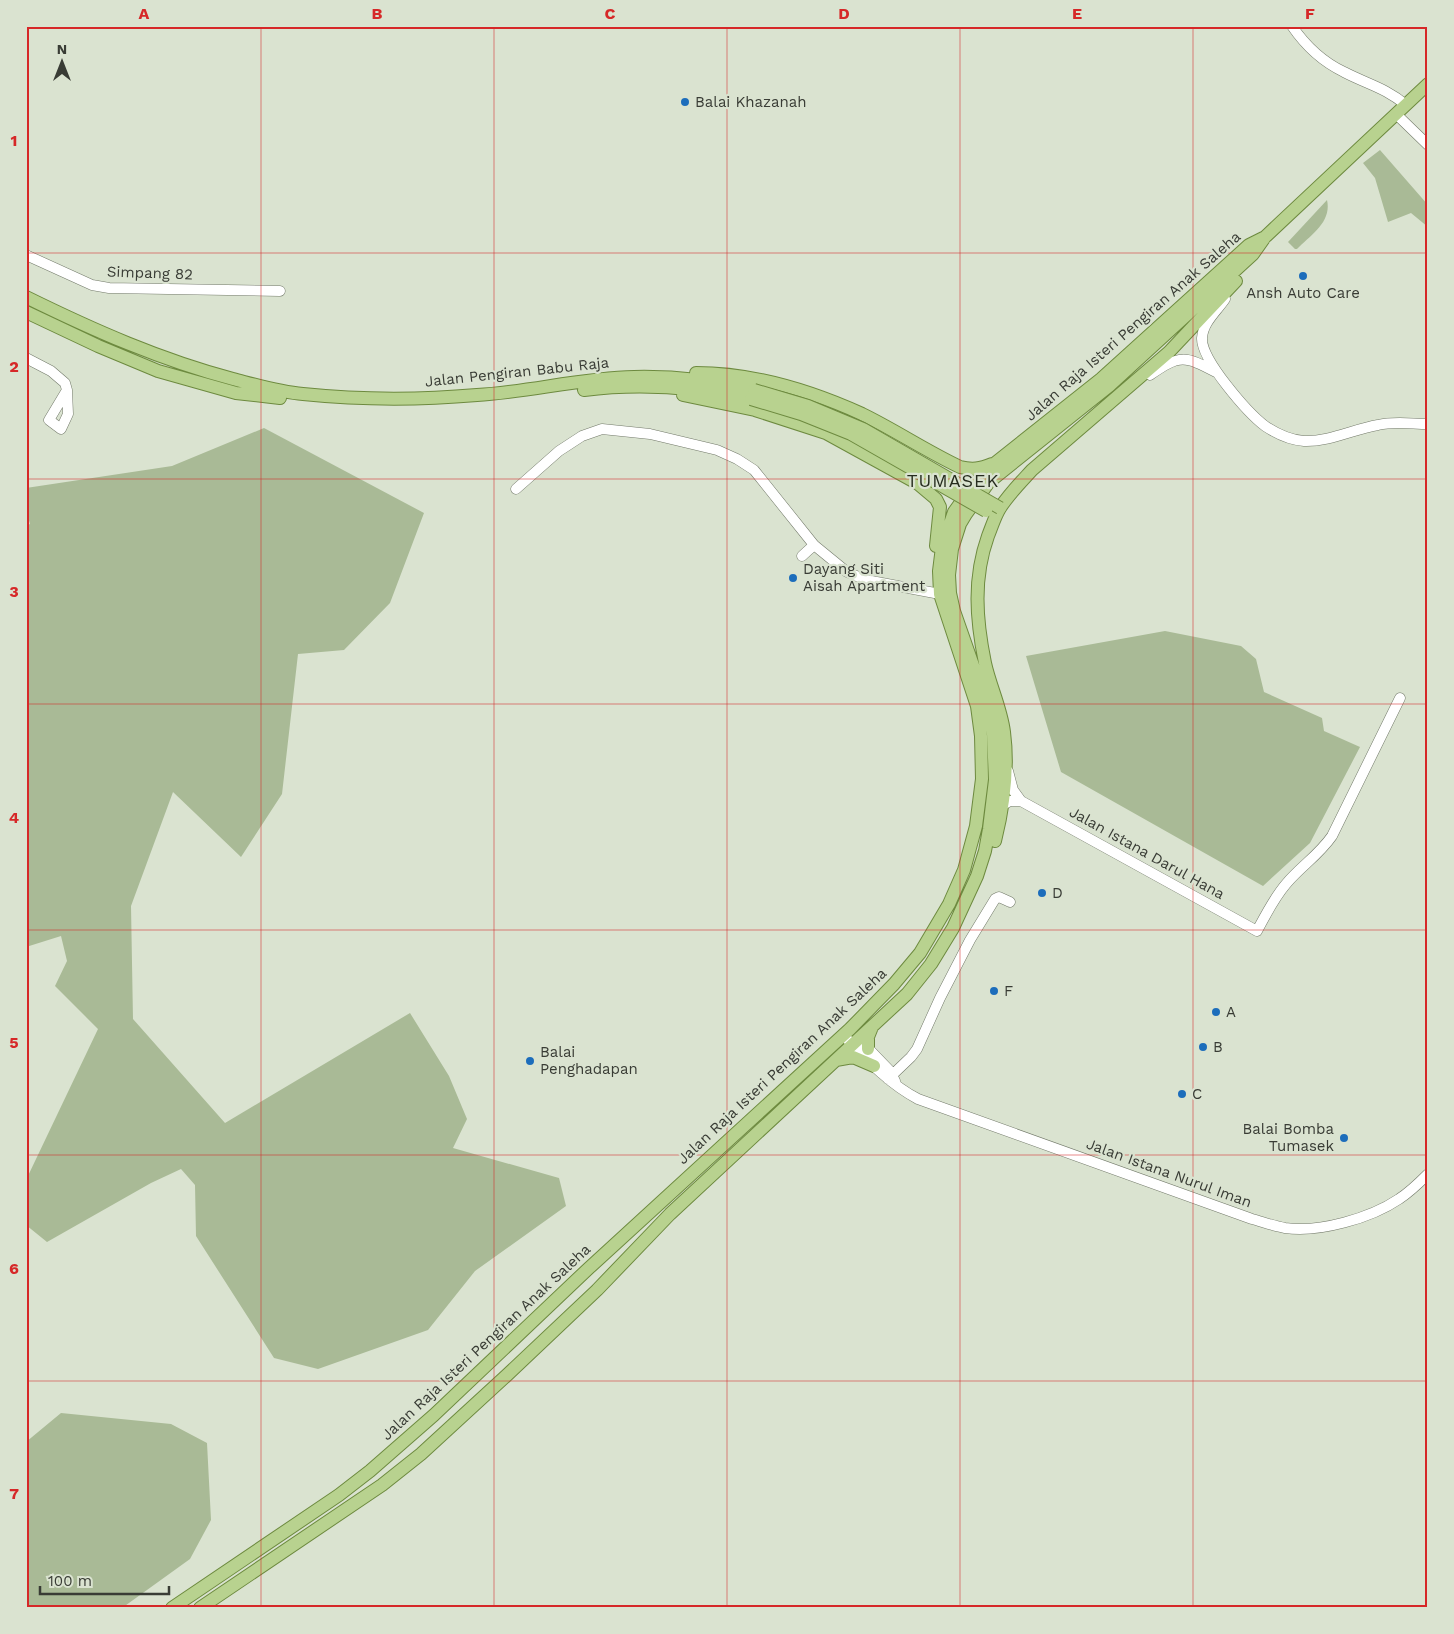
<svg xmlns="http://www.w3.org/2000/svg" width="1454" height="1634" font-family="'Work Sans',sans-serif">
	<rect width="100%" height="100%" fill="#dae3d0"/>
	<path fill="#a9ba96" d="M1380,150l48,55v22l-17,-14 -23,9 -13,-44 -12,-15z
		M1327,200c5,22 -16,35 -30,49h-2l-7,-7z
		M264,428l160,85 -34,90 -46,47 -46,4 -16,140 -41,63 -68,-65 -42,114 2,113 92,104 185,-110 39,63 18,43 -14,29 106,30 7,28 -91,65 -47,59 -110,39 -44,-11 -78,-122 -1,-51 -14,-16 -30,14 -104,59 -21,-17v-45l72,-151 -43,-43 12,-25 -6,-25 -35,11v-421l4,-2 -4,-14v-22l146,-22z
		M1165,631l76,15 15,13 8,33 58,26 2,13 36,16 -50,96 -47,43 -202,-114 -35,-116z
		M61,1413l110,11 36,19 4,77 -21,39 -68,49h-96v-166z"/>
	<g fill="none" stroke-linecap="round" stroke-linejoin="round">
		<g stroke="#737a6a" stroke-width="11">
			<path id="minor" d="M1292,26c13,19 31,36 52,46 23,12 42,16 62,33
				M1396,114l32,31
				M26,255l66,30 17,3 171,3
				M1225,299c-8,12 -22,23 -23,39 -1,22 46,75 63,88 12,8 25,14 39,15 25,1 50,-12 74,-16 16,-4 34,-1 50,-1
				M26,358l25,13 14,12 2,7 1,24 -7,15 -12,-9 18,-30
				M1150,375c30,-21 35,-19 66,-3
				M516,489l43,-38 23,-15 20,-7 48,5 67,16 20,9 17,11 60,75 33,27 19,8 74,14
				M802,556l12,-11
				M1008,771l5,19 8,11
				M1003,805l7,-4h11l236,130c9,-17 17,-33 29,-47 15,-18 32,-28 46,-48l68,-138
				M848,1040c21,22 43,45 70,59l334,120c11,3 22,7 33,9 34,5 86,-10 114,-29 11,-7 20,-16 29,-25
				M863,1043l27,28 5,10
				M888,1079l23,-22 6,-8 23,-51 30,-58 25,-41 4,-2 11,5"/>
		</g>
		<g stroke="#6d8a3f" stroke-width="14">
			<path id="major" d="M26,297c67,33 135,63 207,82 23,6 46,13 70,15 58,6 116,6 174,1 52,-3 104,-17 157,-18 41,-1 81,4 120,13
				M26,312l72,34 60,25 78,22 44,5
				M696,373c58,0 113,17 166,41 33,16 64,37 98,53 12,3 20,2 32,-3
				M584,390c56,-7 112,-3 167,9
				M683,395l72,15 71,23 91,50 19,16 4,8 -4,39
				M995,841c9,-36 14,-71 9,-109 -3,-24 -14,-46 -19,-69 -9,-44 -12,-85 3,-127 4,-10 7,-20 12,-28 9,-14 21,-26 32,-38l137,-118 67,-71
				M868,1049v-12l4,-10
				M836,1060l17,-3 21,9
				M172,1608l167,-113 31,-24 64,-56 155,-147 261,-239 44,-45 26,-31 29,-49 15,-34 12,-44 6,-47 -1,-43 -4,-30 -37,-112 -1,-23 3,-24 12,-35 20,-28 20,-20 107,-85 148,-134 16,-8
				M200,1608l182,-123 39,-31 85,-78 91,-86 73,-76 237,-220 24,-30 22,-36 24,-52 8,-25 4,-22 6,-49 -2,-46 -4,-23 -35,-100 -4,-18 -1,-18 3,-26 8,-25 6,-10 23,-32 120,-96 144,-132 12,-17 163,-153"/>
		</g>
		<use href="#minor" stroke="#fff" stroke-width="10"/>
		<use href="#major" stroke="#b8d28f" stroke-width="12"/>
		<g stroke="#6d8a3f" stroke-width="14" stroke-linecap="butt">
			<path id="major-bridge" d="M754,390l54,16 55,23 137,79
				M751,399l50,15 50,20 135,77"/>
		</g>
		<use href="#major-bridge" stroke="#b8d28f" stroke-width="12"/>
	</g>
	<path fill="none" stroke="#d62828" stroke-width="1" stroke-opacity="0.55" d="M261,26v1582M494,26v1582M727,26v1582M960,26v1582M1193,26v1582M26,253h1402M26,479h1402M26,704h1402M26,930h1402M26,1155h1402M26,1381h1402"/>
	<g fill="#1c6dbb" stroke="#dae3d0" stroke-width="2">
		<circle cx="685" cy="102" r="5"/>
		<circle cx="1303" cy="276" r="5"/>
		<circle cx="793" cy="578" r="5"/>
		<circle cx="1042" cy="893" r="5"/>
		<circle cx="994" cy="991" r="5"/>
		<circle cx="1216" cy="1012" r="5"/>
		<circle cx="1203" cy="1047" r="5"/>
		<circle cx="530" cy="1061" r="5"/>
		<circle cx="1182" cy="1094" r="5"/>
		<circle cx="1344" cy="1138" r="5"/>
	</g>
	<g text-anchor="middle" stroke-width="4.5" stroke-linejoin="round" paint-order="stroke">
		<g font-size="15" fill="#393c35" stroke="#dae3d0" text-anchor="start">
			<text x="695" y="107">Balai Khazanah</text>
			<text x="1303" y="298" text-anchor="middle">Ansh Auto Care</text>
			<text x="803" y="574">Dayang Siti<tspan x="803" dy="17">Aisah Apartment</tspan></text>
			<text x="1052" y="898">D</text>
			<text x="1004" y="996">F</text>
			<text x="1226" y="1017">A</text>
			<text x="1213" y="1052">B</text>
			<text x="540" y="1057">Balai<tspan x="540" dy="17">Penghadapan</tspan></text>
			<text x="1192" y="1099">C</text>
			<text x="1334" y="1134" text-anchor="end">Balai Bomba<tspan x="1334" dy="17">Tumasek</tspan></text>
		</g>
		<g font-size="15" fill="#393c35" stroke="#dae3d0">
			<text transform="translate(150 273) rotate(2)" y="5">Simpang 82</text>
			<text transform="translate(1133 326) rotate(-41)" y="5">Jalan Raja Isteri Pengiran Anak Saleha</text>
			<text transform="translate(517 372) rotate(-6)" y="5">Jalan Pengiran Babu Raja</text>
			<text transform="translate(1147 853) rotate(29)" y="5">Jalan Istana Darul Hana</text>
			<text transform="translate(782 1066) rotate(-43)" y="5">Jalan Raja Isteri Pengiran Anak Saleha</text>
			<text transform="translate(1169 1173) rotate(20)" y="5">Jalan Istana Nurul Iman</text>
			<text transform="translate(486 1342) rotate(-43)" y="5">Jalan Raja Isteri Pengiran Anak Saleha</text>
		</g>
		<g font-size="18" letter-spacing="1" fill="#262c1e" stroke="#dae3d0">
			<text x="953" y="487">TUMASEK</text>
		</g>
	</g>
	<rect width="1454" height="1634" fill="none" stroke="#dae3d0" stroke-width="55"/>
	<g transform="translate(62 62)" stroke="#dae3d0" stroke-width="4" paint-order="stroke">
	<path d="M0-4L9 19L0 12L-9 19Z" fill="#393c35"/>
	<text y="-8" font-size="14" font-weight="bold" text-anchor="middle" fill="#393c35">N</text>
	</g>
	<path d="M40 1586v8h129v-8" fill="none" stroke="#393c35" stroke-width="2.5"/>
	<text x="48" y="1586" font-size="15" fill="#393c35" stroke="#dae3d0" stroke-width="4" paint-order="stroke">100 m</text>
	<rect x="28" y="28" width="1398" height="1578" fill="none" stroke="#d62828" stroke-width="2"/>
	<g font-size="16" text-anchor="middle" font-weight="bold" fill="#d62828">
		<text x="144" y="19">A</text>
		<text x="377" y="19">B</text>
		<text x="610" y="19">C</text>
		<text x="844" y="19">D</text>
		<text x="1077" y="19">E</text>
		<text x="1310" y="19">F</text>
		<text x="14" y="146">1</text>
		<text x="14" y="372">2</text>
		<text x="14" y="597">3</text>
		<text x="14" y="823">4</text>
		<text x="14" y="1048">5</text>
		<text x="14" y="1274">6</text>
		<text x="14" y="1499">7</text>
	</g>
</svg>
